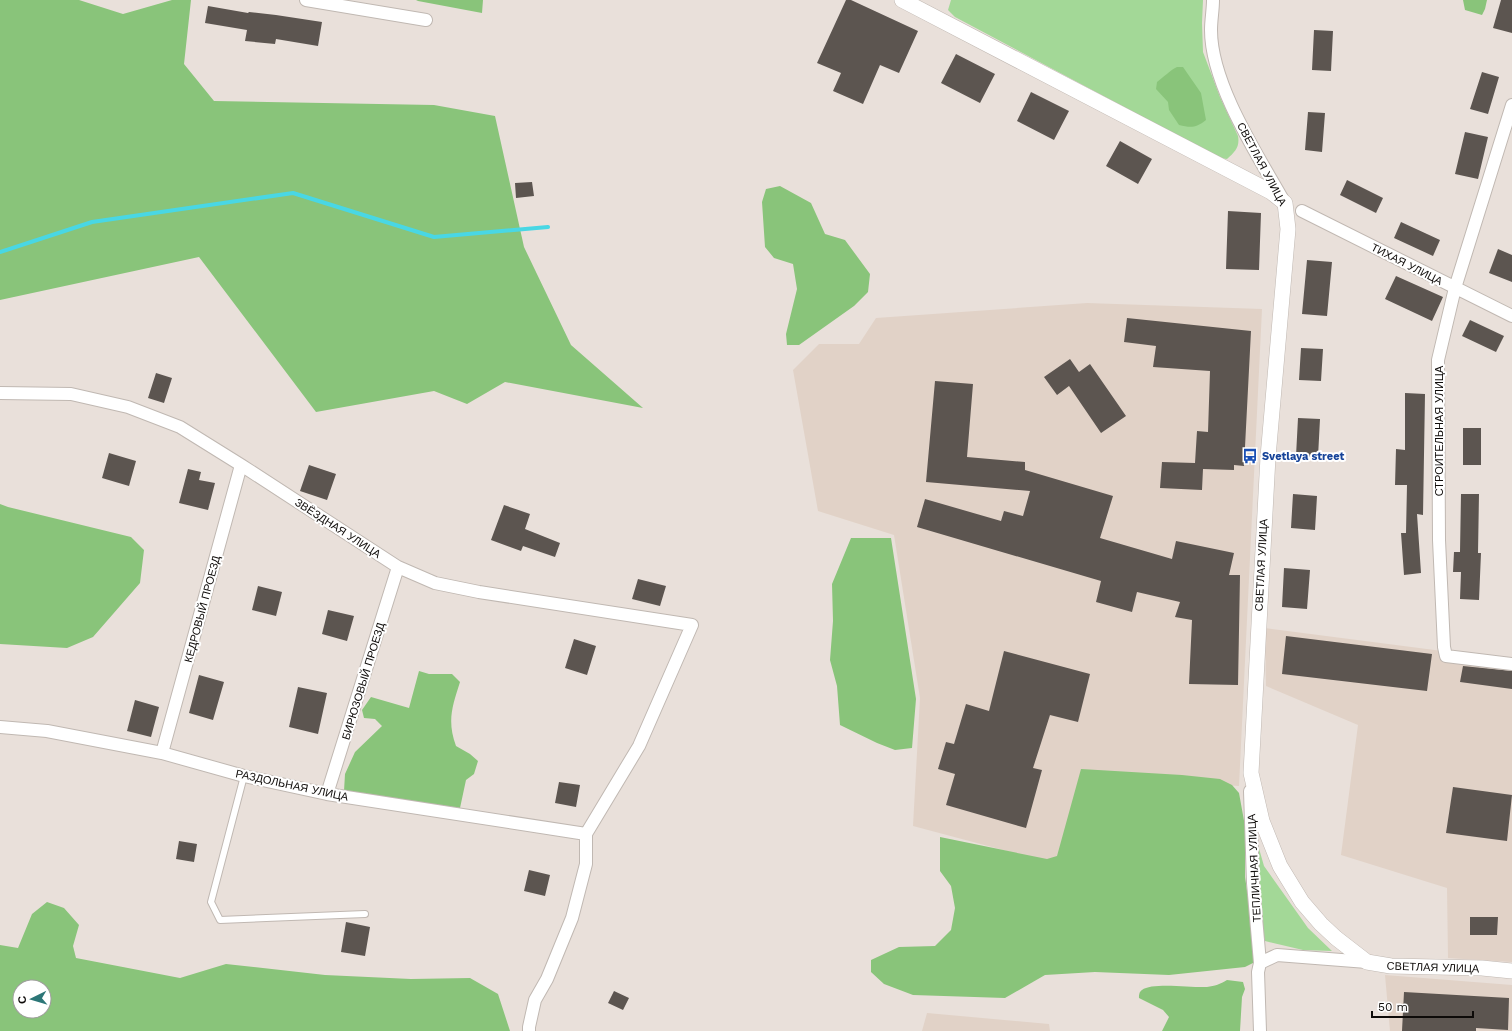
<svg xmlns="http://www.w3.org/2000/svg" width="1512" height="1031" font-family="'Work Sans',sans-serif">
	<rect width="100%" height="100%" fill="#e9e0da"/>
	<path fill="#e1d2c7" d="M1087,303l175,6 -23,477 -154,-9 -26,88 -146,-39 7,-128 -26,-163 -76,-24 -25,-141 26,-26h40l17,-26z
		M1265,628l247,32v302l-64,-4 -1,-70 -106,-33 17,-130 -92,-39z
		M1385,975l127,10v46h-122z
		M927,1013l122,11 1,7h-128z"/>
	<path fill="#a3d897" d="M951,0h252l-1,23 1,29 17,45 18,39c2,11 -3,16 -11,23l-7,-1 -265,-141 -7,-7z
		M1258,845l6,21 44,62 24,23 -29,-1 -38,-9 -4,-16z"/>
	<path fill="#89c47a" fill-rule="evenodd" d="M0,0h79l44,14 49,-14h19l-7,64 30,37 220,4 61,11 29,131 47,98 72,63 -138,-26 -38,22 -33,-13 -118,21 -117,-155 -199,43z
		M416,0h67l-1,13 -64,-12z
		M1463,0h24l-2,9 -3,6 -17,-5z
		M1177,67h6l18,26 5,27c-10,8 -15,8 -27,5l-10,-15 -1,-8 -12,-13 1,-7c7,-5 12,-11 20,-15z
		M780,186l31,17 14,31 20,6 25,34 -2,18 -14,14 -55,39h-12l-1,-11 11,-45 -4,-25 -19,-6 -9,-11 -3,-45 4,-13z
		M0,504l8,3 123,30 13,13 -4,33 -47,54 -26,11 -67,-4z
		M851,538h40l25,161 -4,49 -17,2 -18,-7 -37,-18 -3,-39 -7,-26 3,-39 -1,-37z
		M419,671l10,3h23l8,8c-8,25 -13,39 -4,64l14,8 8,7 -4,13 -8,6 -6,28 -116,-17 1,-17 10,-22 27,-26 -7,-7 -11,-1 -2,-8 9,-13 38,11z
		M1081,769l101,6 38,4 12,6 7,8 6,33v51l11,74 -3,12 -8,4 -76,8 -74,-3 -50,3 -40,23 -92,-3 -29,-11 -13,-12v-12l28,-13 36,-1 16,-16 4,-22 -4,-22 -11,-15v-34l107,22 10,-3z
		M47,902l17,6 15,17 -6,21 3,12 104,20 46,-14 99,11 86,4 59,-1 28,16 12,37h-510v-86l18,3 14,-34zM20,987h24v24h-24z
		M1227,980l16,2 2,7 -3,8 -2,34h-78l7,-14 -6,-7 -24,-12c0,-3 0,-6 3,-8 10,-8 51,-2 65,-3 8,-1 13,-3 20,-7z"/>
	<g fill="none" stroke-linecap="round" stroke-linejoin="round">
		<path stroke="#49d7e4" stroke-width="4" d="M0,252l92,-30 201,-29 141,44 114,-10"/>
	</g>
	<path fill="#5c5550" d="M846,0h5l67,31 -19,42 -19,-8 -17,39 -30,-13 8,-18 -24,-10z
		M1501,0h11v33l-19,-5z
		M208,6l40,7 1,-1 27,3 46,7 -4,24 -42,-7 -1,5 -30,-3 2,-11 -42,-7z
		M1314,30l19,1 -2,40 -19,-1z
		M956,54l39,20 -15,29 -39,-20z
		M1482,72l17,5 -11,37 -18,-5z
		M1031,92l38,19 -15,29 -37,-19z
		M1308,112l17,1 -3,39 -17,-2z
		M1465,132l23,5 -10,42 -23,-5z
		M1120,141l32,18 -14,25 -32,-18z
		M1347,180l36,18 -7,15 -36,-18z
		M532,182l2,14 -18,2 -1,-15z
		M1228,211l33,2 -2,57 -33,-1z
		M1401,222l39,18 -7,16 -39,-18z
		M1498,249l14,6v27l-23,-9z
		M1307,260l25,2 -5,54 -25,-2z
		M1396,276l47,21 -11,24 -47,-22z
		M1127,318l124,13 -7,135 -10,-1v5l-31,-1 -1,21 -42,-2 2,-26 33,1 2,-32 11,1 2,-61 -57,-4 3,-21 -32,-4z
		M1470,320l34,16 -8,16 -34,-16z
		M1301,348l22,1 -2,32 -22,-1z
		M1070,359l9,13 11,-8 36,52 -25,17 -32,-47 -12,9 -13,-18z
		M156,373l16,5 -8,25 -16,-5z
		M935,381l38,3 -6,73 58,5v8l88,26 -13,42 72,21 4,-18 58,12 -5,22h11l-2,110 -49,-1 3,-64 -17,-3 5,-15 -43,-10 -5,20 -36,-10 5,-21 -184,-54 8,-28 76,22 3,-10 19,5 7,-25 -104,-9z
		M1405,393l20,1 -2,121 -6,-1 4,59 -17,2 -3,-42h5l1,-48h-12l1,-36 9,1z
		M1298,418l22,1 -2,38 -22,-1z
		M1463,428h18v37h-18z
		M109,453l27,8 -7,25 -27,-8z
		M309,465l27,9 -9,26 -27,-9z
		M188,469l13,3 -2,8 16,3 -7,27 -29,-7z
		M1293,494l24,2 -2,34 -24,-2z
		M1461,494h18l-1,59h3l-2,47 -19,-1 1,-27h-8l1,-20h6z
		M504,505l26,9 -5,15 35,14 -5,14 -32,-11 -2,5 -30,-11z
		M1284,568l26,2 -3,39 -25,-2z
		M638,579l28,7 -6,20 -28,-7z
		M258,586l24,6 -6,24 -24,-6z
		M328,610l26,6 -7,25 -25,-7z
		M1286,636l146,18 -5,37 -145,-17z
		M574,639l22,7 -9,29 -22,-7z
		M1004,651l86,23 -12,48 -28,-7 -17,53 9,2 -16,58 -80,-23 9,-31 -17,-5 8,-27 8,2 12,-40 23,7z
		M1463,666l49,5v18l-52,-7z
		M199,675l25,7 -11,38 -24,-7z
		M298,687l29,6 -9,41 -29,-7z
		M135,700l24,7 -8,30 -24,-6z
		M559,782l21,3 -4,22 -21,-4z
		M1453,787l59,8 -5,46 -61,-8z
		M179,841l18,3 -3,18 -18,-3z
		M529,870l21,5 -5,21 -21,-5z
		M1470,917h28l-1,18h-27z
		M346,922l24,5 -5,29 -24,-4z
		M614,991l15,7 -6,12 -15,-7z
		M1404,992l105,6 -1,32 -32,-2v3h-74z"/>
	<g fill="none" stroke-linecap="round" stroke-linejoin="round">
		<g stroke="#c0b8b2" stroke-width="8">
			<path id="service" d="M244,776l-33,126 9,18 145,-6"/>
		</g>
		<g stroke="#c0b8b2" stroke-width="14">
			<path id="minor" d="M306,0l120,20
				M1213,0c0,10 -2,20 -2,30 0,54 46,124 72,170
				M1512,105l-57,183 -17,72 1,180 5,107 2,9 66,8
				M1302,211l210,105
				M0,393l71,1 57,13 52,20 61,38 157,102 37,16 44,9 213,33 -53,121 -53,88v30l-14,54 -25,61 -12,21 -6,27v4
				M0,727l47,4 115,22 82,23 83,18 259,40
				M162,753l79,-288
				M1250,791l3,92 7,80
				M327,794l71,-227
				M1260,1031l-2,-59 2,-9 17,-8 90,7"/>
		</g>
		<g stroke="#c0b8b2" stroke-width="16">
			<path id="tertiary" d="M902,0l369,192 14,11 3,26 -20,228 -17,316 11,48 18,45 22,36 19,22 15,14 31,24 24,4 91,2 30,3"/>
		</g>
		<use href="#service" stroke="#fff" stroke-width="6"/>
		<use href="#minor" stroke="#fff" stroke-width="12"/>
		<use href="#tertiary" stroke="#fff" stroke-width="15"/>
	</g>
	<defs>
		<g id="bus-bare" transform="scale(1.2)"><path d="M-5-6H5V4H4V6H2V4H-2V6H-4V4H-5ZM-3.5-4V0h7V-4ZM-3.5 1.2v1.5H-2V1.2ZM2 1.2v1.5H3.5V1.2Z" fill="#1a4fb4" stroke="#fff" stroke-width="2.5" paint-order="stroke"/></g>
	</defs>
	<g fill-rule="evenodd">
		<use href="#bus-bare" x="1250" y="456"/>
	</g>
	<g text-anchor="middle" stroke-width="4" stroke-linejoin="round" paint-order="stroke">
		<g font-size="11" fill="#0e0b09" stroke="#fff">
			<text transform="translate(1262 164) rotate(62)" y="4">СВЕТЛАЯ УЛИЦА</text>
			<text transform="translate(1407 264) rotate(27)" y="4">ТИХАЯ УЛИЦА</text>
			<text transform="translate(1439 431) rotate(-90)" y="4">СТРОИТЕЛЬНАЯ УЛИЦА</text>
			<text transform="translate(338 528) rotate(33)" y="4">ЗВЁЗДНАЯ УЛИЦА</text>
			<text transform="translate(1261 565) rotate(-87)" y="4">СВЕТЛАЯ УЛИЦА</text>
			<text transform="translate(202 609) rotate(-75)" y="4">КЕДРОВЫЙ ПРОЕЗД</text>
			<text transform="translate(363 681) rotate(-73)" y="4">БИРЮЗОВЫЙ ПРОЕЗД</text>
			<text transform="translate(292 785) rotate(12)" y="4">РАЗДОЛЬНАЯ УЛИЦА</text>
			<text transform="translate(1254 868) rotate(-93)" y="4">ТЕПЛИЧНАЯ УЛИЦА</text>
			<text transform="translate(1433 967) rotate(2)" y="4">СВЕТЛАЯ УЛИЦА</text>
		</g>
		<g font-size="11" font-weight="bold" fill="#164399" stroke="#fff" text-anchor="start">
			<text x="1262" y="460">Svetlaya street</text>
		</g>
	</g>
	<g transform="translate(32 999) rotate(265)"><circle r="19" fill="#ffffff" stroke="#9f9d9d"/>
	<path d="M0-3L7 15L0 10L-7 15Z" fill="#2c7677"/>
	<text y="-6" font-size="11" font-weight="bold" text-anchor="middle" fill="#0e0b09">С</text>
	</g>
	<path d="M1372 1011v6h101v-6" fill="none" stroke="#0e0b09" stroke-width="2"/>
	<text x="1378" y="1011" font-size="12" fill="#0e0b09" stroke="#ffffff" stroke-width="3" paint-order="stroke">50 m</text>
</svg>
